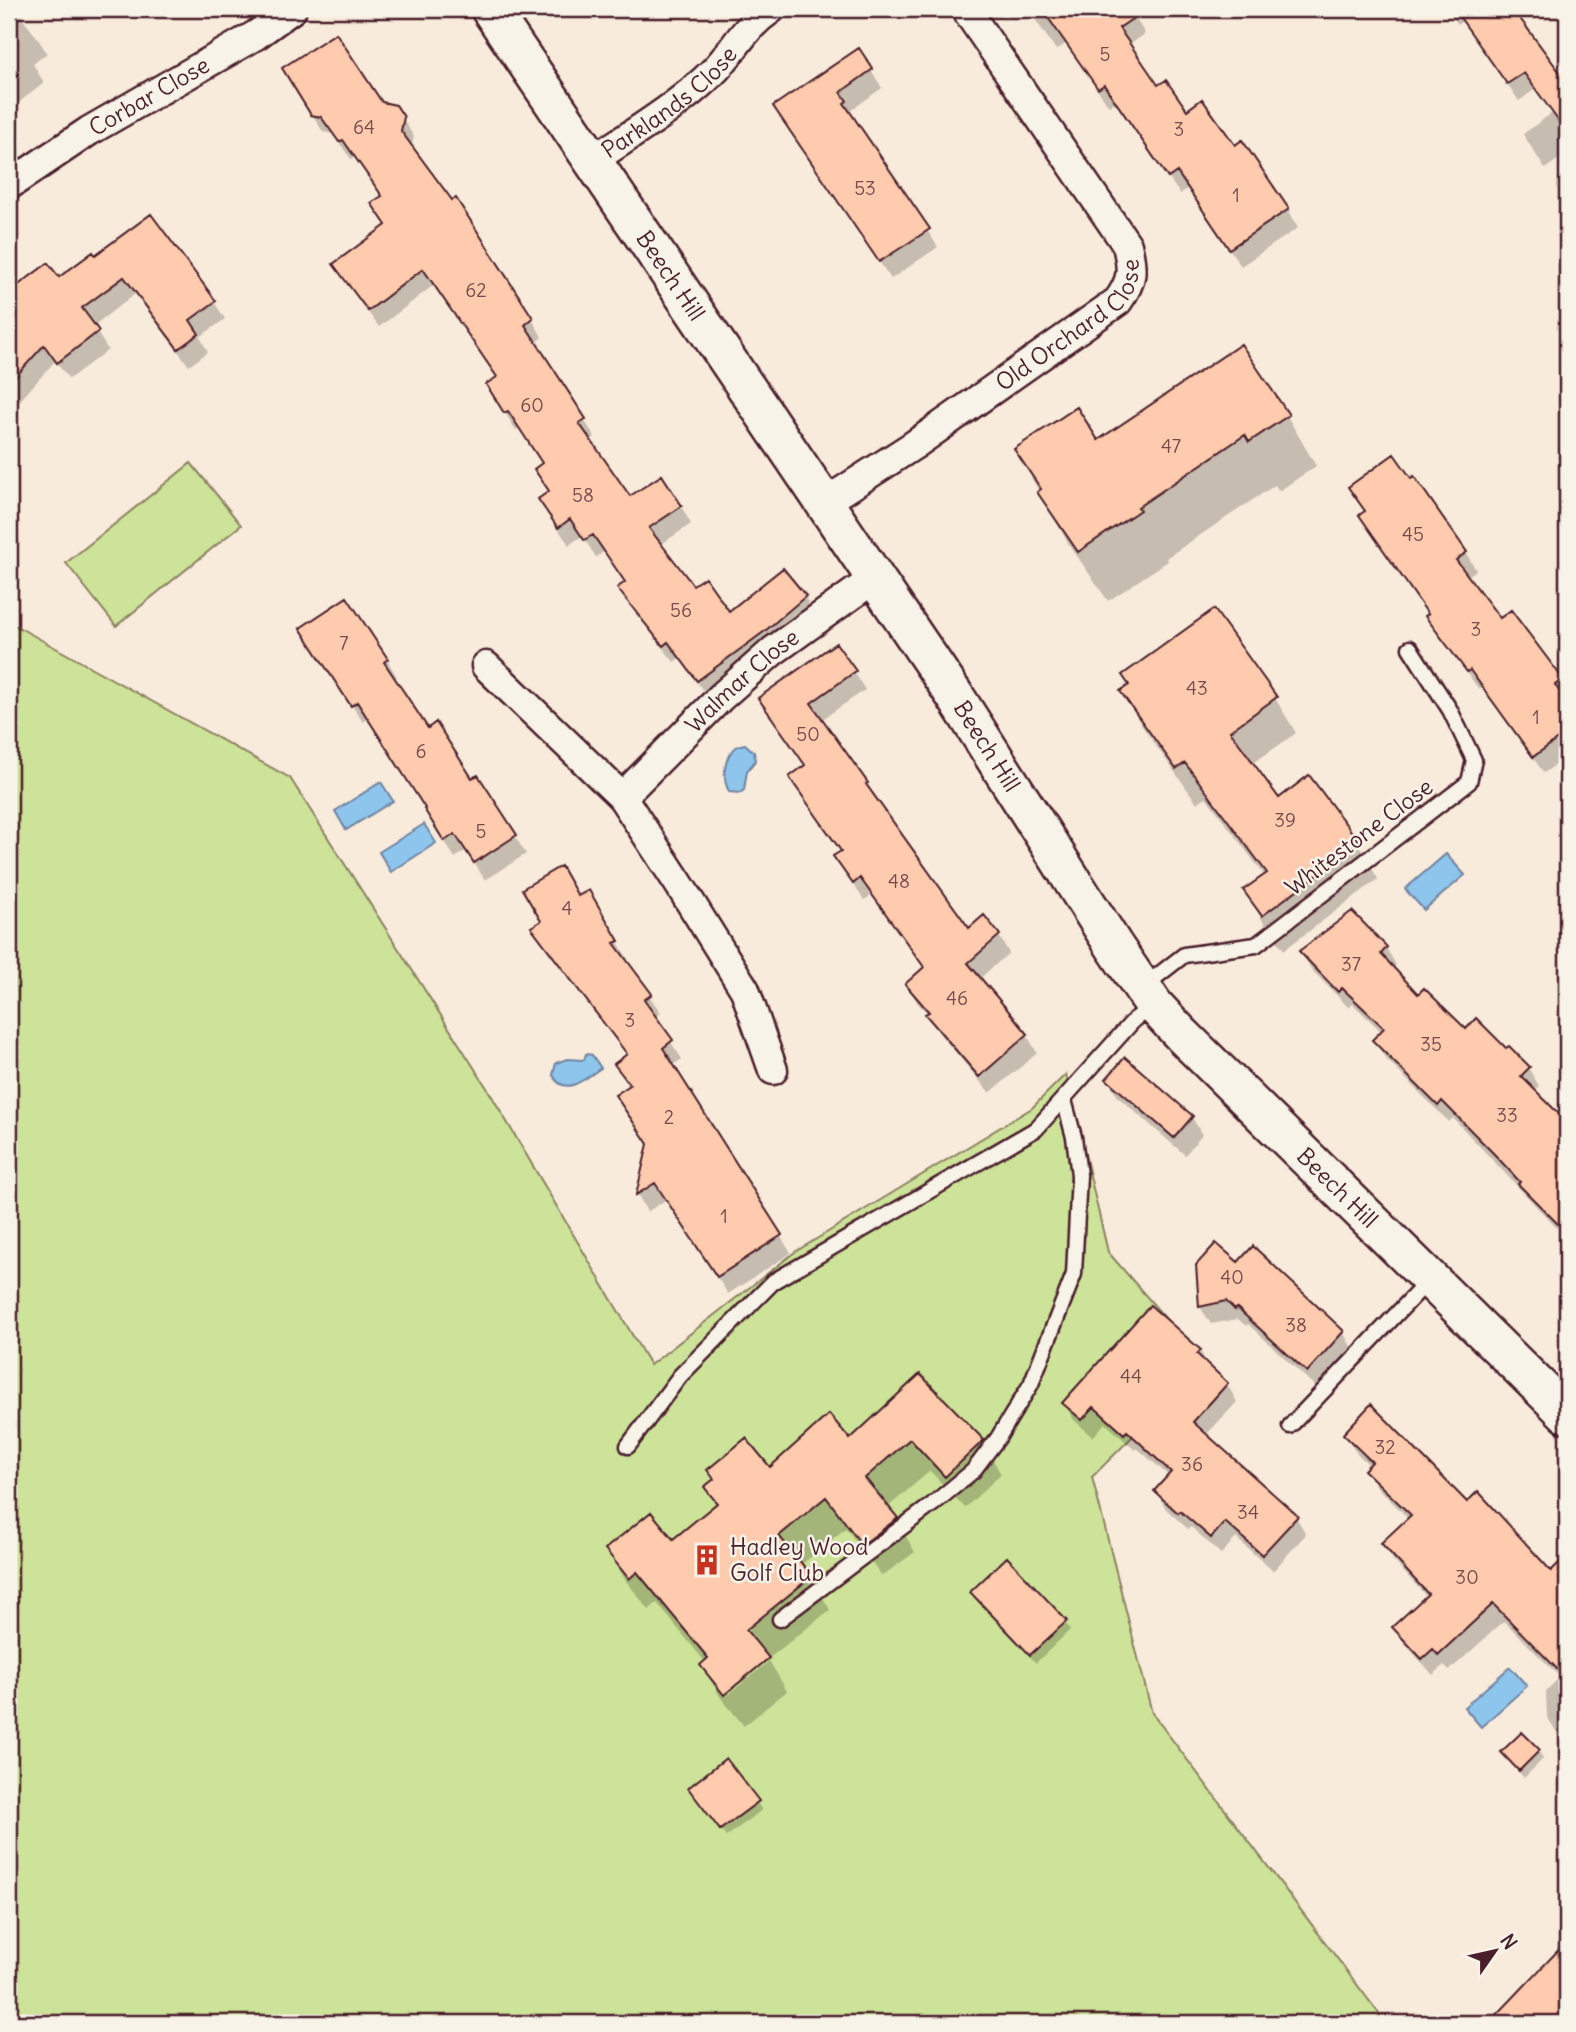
<svg xmlns="http://www.w3.org/2000/svg" width="1576" height="2032" font-family="Delius,sans-serif">
	<rect width="100%" height="100%" fill="#f8ebdc"/>
	<filter id="ink" filterUnits="userSpaceOnUse"><feTurbulence type="fractalNoise" baseFrequency=".0143" numOctaves="2"/><feDisplacementMap in="SourceGraphic" scale="14" xChannelSelector="R" yChannelSelector="G"/><feConvolveMatrix kernelMatrix="1 2 1 2 8 2 1 2 1" color-interpolation-filters="sRGB"/></filter>
	<g filter="url(#ink)">
		<path fill="#cde399" stroke="#8c8162" stroke-width="2" d="M191,463l50,62 -125,101 -50,-63z
			M9,622l281,156 197,310 163,277 145,-113 237,-144 34,-34 42,178 97,112 -113,113 60,236 234,310h-1377z"/>
		<path fill="#8dc5ec" stroke="#72839f" stroke-width="2" d="M745,744l9,8 1,9 -8,10 -3,19 -4,3 -11,-1c-8,-16 -5,-45 16,-48z
			M381,782l12,19 -47,29 -11,-19z
			M424,824l12,19 -45,29 -12,-20z
			M1446,854l19,21 -41,35 -19,-21z
			M586,1054l6,1 9,13c-14,9 -37,31 -48,7l3,-12 11,-4 17,1z
			M1510,1667l17,19 -46,41 -17,-20z"/>
		<path fill="#0003" fill-rule="evenodd" d="M9,9h6l21,27 11,17 -14,11 11,19 -35,27z
			M1028,9h102l15,25 -16,11 29,42 28,25 49,35 52,63 11,18 -57,38 -53,-78 -8,6 -65,-92 -6,4 -43,-62 -10,6z
			M1447,9h65l55,77v67l-22,16 -22,-35 29,-21 -17,-24 -16,12 -56,-80 -5,3z
			M859,50l23,38 -32,23 6,9 -2,1 84,126 -47,32 -105,-155z
			M295,87l100,19 19,31 -3,10 41,56 3,-3 77,119 10,18 -7,6 60,94 -6,4 41,58 51,7 10,18 -31,21 33,43 36,25 53,-43 23,27 10,18 -107,82 -29,-39 -5,4 -44,-56 -10,-17 6,-6 -21,-32 -9,6 -14,-21 -13,9 -19,-28 -10,-18 10,-7 -6,-27 -25,-37 -3,2 -18,-28v-24l-64,-93 -55,42 -33,-45 -10,-17 51,-39 -5,-29 -28,-40 -3,2 -18,-25 -10,-2z
			M92,255l122,47 11,17 -25,18 8,15 -19,14 -54,-72 -42,32 15,24 -39,29 -14,-18 -46,52v-118l39,-30 11,15z
			M1287,416l29,50 -37,25 -4,-6 -109,73 2,3 -60,40 -40,-58 -52,-93 82,-8z
			M1350,487l116,66 10,17 -9,7 33,43 61,60 6,10v11l-2,1 2,3v51l-23,17 -63,-86 -2,2 -42,-55 -10,-18 2,-1 -58,-81 -10,-18 5,-3z
			M1214,612l61,86 21,35 -44,31 27,36 79,44 20,35 -94,71 -18,-24 -21,-35 20,-15 -59,-79 -9,6 -55,-77 -20,-35z
			M312,646l75,14 10,17 -3,3 33,51 44,50 7,-4 48,77 -41,26 -19,-30 -11,8 -87,-139 -5,3z
			M854,672l11,18 -44,30 148,211 30,5 10,17 -30,26 48,56 10,18 -47,40 -52,-61 -10,-18 -11,-12 -10,-18 17,-15 -52,-74 -8,5 -18,-26 -10,-17 6,-4 -51,-75 15,-11 -46,-69z
			M588,892l40,67 -3,2 36,52 -7,4 28,42 -10,7 119,187 -63,41 -61,-95 -20,13 -9,-17 12,-49 -20,-59 -14,-22 12,-9 -85,-111 -10,-18z
			M1386,948l10,17 -3,4 25,28 48,35 40,19 3,-3 20,20 10,18 -5,5 33,34v114l-114,-121 -4,4 -64,-64 -11,-18 8,-8 -29,-28 -4,4 -38,-39 -10,-17z
			M1108,1079l84,38 10,18 -17,20 -67,-58z
			M1253,1248l90,84 10,18 -35,39 -70,-65 -2,2 -8,-7 -27,5 -11,-17z
			M1200,1351l10,17 17,16 10,18 -31,33 90,82 10,17 -33,37 -37,-33 -15,16 -30,-27 -3,2 -22,-20 -10,-18 13,-15 -32,-28 -2,2 -30,-27 -12,14 -19,-17 -10,-17z
			M920,1377l63,65 18,32 -36,34 -35,-37 -43,37 9,11 19,33 -33,24 -36,-48 -45,37 10,12 19,33 -62,49 19,32 -43,35 -23,-28 -19,-32 4,-3 -49,-60 -8,7 -23,-29 -19,-32 66,-7 44,-36 -11,-19 64,-18 79,-28zM765,1659l3,3 -42,34v-5z
			M1345,1434l122,70 84,70 5,-5 11,11v154h-9l-11,-17 -1,-26 14,-14 -56,-56 -55,50 -5,-6 -11,10 -28,-31 -10,-17 32,-30 -34,-37 -10,-17 26,-24 -32,-32 -10,-17 3,-4 -15,-15z
			M973,1593l92,29 5,8 -34,33 -59,-62z
			M1539,1751l4,8 -19,19 -21,-25z
			M726,1760l36,50 -36,27 -31,-40z
			M1567,1943v80h-76z"/>
		<path fill="#fecbae" stroke="#4a1f2b" stroke-width="2" d="M1042,9h105l-28,19 39,57 8,-5 21,30 15,-11 33,46 7,-5 47,69 -60,40 -52,-77 -9,6 -64,-93 -6,4z
			M1454,9h59l54,73v51l-43,-60 -17,11z
			M336,33l46,69 14,3 8,12 -3,14 51,69 4,-2 77,120 -8,7 61,94 -7,4 51,73 32,-21 20,31 -33,22 44,57 12,-8 24,34 54,-43 23,28 -41,35 -68,50 -29,-39 -5,4 -46,-58 8,-6 -32,-47 -9,5 -14,-21 -12,9 -20,-29 11,-8 -15,-22 8,-6 -34,-52 -4,2 -18,-29 11,-7 -74,-108 -55,42 -35,-47 53,-39 -15,-22 11,-7 -39,-56 -4,2 -18,-25 -10,-2 -29,-47z
			M859,48l14,21 -32,23 6,9 -3,2 86,126 -51,33 -106,-156z
			M151,214l65,87 -26,19 9,14 -21,15 -54,-72 -42,31 17,23 -42,32 -13,-18 -35,39v-92l39,-29 11,14 34,-25 2,3z
			M1241,344l48,71 -40,27 -4,-7 -107,72 2,3 -62,42 -41,-60 4,-3 -27,-40 63,-42 21,33z
			M1394,454l17,24 3,-2 53,76 -11,8 44,58 11,-8 52,69 -8,6 12,17v30l-34,25 -63,-87 -3,2 -42,-56 3,-2 -69,-99 6,-4 -17,-24z
			M347,597l41,62 -4,3 44,66 8,-6 36,56 6,-3 39,60 -43,28 -19,-29 -11,7 -20,-32 1,-1 -68,-106 -6,4 -51,-78z
			M1214,609l63,88 -47,34 49,67 30,-23 51,68 -98,73 -19,-26 24,-17 -82,-110 -9,6 -56,-78 9,-6 -7,-10z
			M836,643l20,28 -45,32 57,80 -2,1 103,144 15,-13 16,20 -32,28 60,71 -49,43 -54,-63 4,-2 -24,-28 19,-17 -64,-89 -7,6 -20,-28 8,-5 -52,-74 16,-12 -47,-67z
			M561,866l17,30 11,-6 30,51 -5,2 38,51 -8,6 29,40 -10,8 119,187 -65,42 -62,-94 -19,12 12,-51 -33,-49 15,-10 -16,-21 13,-10 -96,-127 10,-6 -19,-32z
			M1352,911l35,36 -6,7 37,40 6,-6 42,41 10,-11 30,30 3,-2 21,21 -9,9 46,46v111l-49,-49 2,-2 -24,-26 -54,-55 -4,5 -66,-66 12,-12 -42,-40 -4,4 -39,-41z
			M1125,1057l68,59 -19,22 -68,-59z
			M1216,1243l22,19 15,-16 91,85 -37,41 -70,-64 -2,2 -9,-9 -27,6 -3,-42z
			M1150,1305l51,45 -4,4 31,29 -35,39 105,94 -36,39 -37,-33 -14,16 -31,-27 -2,2 -24,-22 17,-19 -44,-41 -3,3 -30,-27 -12,13 -20,-17z
			M920,1374l64,66 -39,37 -35,-38 -45,39 33,40 -36,27 -36,-48 -47,39 33,40 -66,54 23,28 -45,37 -24,-30 8,-7 -71,-86 -8,7 -24,-30 46,-37 22,27 44,-36 -13,-16 10,-8 -7,-9 39,-32 24,29 59,-53 21,25z
			M1371,1404l96,98 11,-11 73,80 16,-16v124l-74,-75 -55,51 -5,-6 -11,10 -30,-32 36,-33 -47,-51 30,-28 -47,-45 8,-8 -29,-28z
			M1007,1557l60,64 -37,34 -60,-63z
			M1522,1732l18,18 -21,21 -18,-19z
			M726,1758l33,43 -39,29 -32,-42z
			M1567,1941v82h-78z"/>
		<g fill="none" stroke-linecap="round" stroke-linejoin="round">
			<g stroke="#4a1f2b" stroke-width="19">
				<path id="service" d="M1143,987l41,-32 72,-10 213,-163 5,-22 -24,-50 -40,-62
					M1290,1426l139,-146
					M628,1446l52,-70 94,-95 262,-152 98,-109 19,-14
					M780,1619l153,-115 40,-33 25,-33 33,-54 43,-110 5,-99 -5,-38 -10,-37"/>
			</g>
			<g stroke="#4a1f2b" stroke-width="33">
				<g id="minor">
					<path id="s1" d="M593,160c40,-27 84,-53 119,-87 22,-22 32,-46 59,-64"/>
					<path id="s2" d="M9,185l80,-54 167,-96 36,-26"/>
					<path id="s3" d="M824,503l90,-58 204,-144c15,-21 15,-31 9,-56l-158,-231"/>
					<path d="M486,666l136,131"/>
					<path id="s4" d="M773,1070l-28,-80 -66,-106 -57,-87 99,-100 52,-46 102,-73"/>
				</g>
			</g>
			<g stroke="#4a1f2b" stroke-width="42">
				<g id="tertiary">
					<path id="s5" d="M490,9l467,690 157,247 40,59 28,30 385,379"/>
				</g>
			</g>
			<use href="#service" stroke="#f7f3e8" stroke-width="14"/>
			<use href="#minor" stroke="#f7f3e8" stroke-width="28"/>
			<use href="#tertiary" stroke="#f7f3e8" stroke-width="37"/>
		</g>
	</g>
	<defs>
		<g id="building-bare" transform="scale(2.415)"><path d="M-4-6H4V6H1V3H-1V6H-4ZM-2.5-4.3h1.7v1.8h-1.7ZM.8-4.3h1.7v1.8H.8ZM-2.5-1h1.7V.8h-1.7ZM.8-1h1.7V.8H.8Z" fill="#c8321e" stroke="#f7f3e8" stroke-width="2.5" paint-order="stroke"/></g>
	</defs>
	<g fill-rule="evenodd">
		<use href="#building-bare" x="707" y="1560"/>
	</g>
	<g text-anchor="middle" stroke-width="5" stroke-linejoin="round" paint-order="stroke">
		<g font-size="19" fill="#774a4c">
			<text x="1105" y="61">5</text>
			<text x="364" y="134">64</text>
			<text x="1179" y="136">3</text>
			<text x="865" y="195">53</text>
			<text x="1236" y="202">1</text>
			<text x="476" y="297">62</text>
			<text x="532" y="412">60</text>
			<text x="1171" y="453">47</text>
			<text x="583" y="502">58</text>
			<text x="1413" y="541">45</text>
			<text x="681" y="617">56</text>
			<text x="1476" y="636">3</text>
			<text x="344" y="650">7</text>
			<text x="1197" y="695">43</text>
			<text x="1536" y="724">1</text>
			<text x="808" y="741">50</text>
			<text x="421" y="758">6</text>
			<text x="1285" y="827">39</text>
			<text x="481" y="838">5</text>
			<text x="899" y="888">48</text>
			<text x="567" y="915">4</text>
			<text x="1351" y="971">37</text>
			<text x="957" y="1005">46</text>
			<text x="630" y="1027">3</text>
			<text x="1431" y="1051">35</text>
			<text x="1507" y="1122">33</text>
			<text x="669" y="1124">2</text>
			<text x="724" y="1223">1</text>
			<text x="1232" y="1284">40</text>
			<text x="1296" y="1332">38</text>
			<text x="1131" y="1383">44</text>
			<text x="1385" y="1454">32</text>
			<text x="1192" y="1471">36</text>
			<text x="1248" y="1519">34</text>
			<text x="1467" y="1584">30</text>
		</g>
		<g font-size="23" fill="#4a1f2b" stroke="#f7f3e8">
			<text dy="8" stroke="none"><textPath href="#s2" startOffset="166">Corbar Close</textPath></text>
			<text dy="8" stroke="none"><textPath href="#s1" startOffset="96">Parklands Close</textPath></text>
			<text dy="8" stroke="none"><textPath href="#s5" startOffset="322">Beech Hill</textPath></text>
			<text dy="8" stroke="none"><textPath href="#s3" startOffset="306">Old Orchard Close</textPath></text>
			<text dy="8" stroke="none"><textPath href="#s4" startOffset="481">Walmar Close</textPath></text>
			<text dy="8" stroke="none"><textPath href="#s5" startOffset="889">Beech Hill</textPath></text>
			<text transform="translate(1359 837) rotate(-37)" y="8">Whitestone Close</text>
			<text dy="8" stroke="none"><textPath href="#s5" startOffset="1456">Beech Hill</textPath></text>
		</g>
		<g font-size="23" fill="#4a1f2b" stroke="#f7f3e8" text-anchor="start">
			<text x="730" y="1555">Hadley Wood<tspan x="730" dy="26">Golf Club</tspan></text>
		</g>
	</g>
	<rect width="1576" height="2032" fill="none" stroke="#f7f3e8" stroke-width="35"/>
	<rect x="18" y="18" width="1541" height="1997" fill="none" stroke="#4a1f2b" stroke-width="2.5" filter="url(#ink)"/>
	<g transform="translate(1495 1951) rotate(56)" stroke="#f7f3e8" stroke-width="5" paint-order="stroke">
	<path d="M0-5L12 26L0 18L-12 26Z" fill="#4a1f2b"/>
	<text y="-10" font-size="19" font-weight="bold" text-anchor="middle" fill="#4a1f2b">N</text>
	</g>
</svg>
